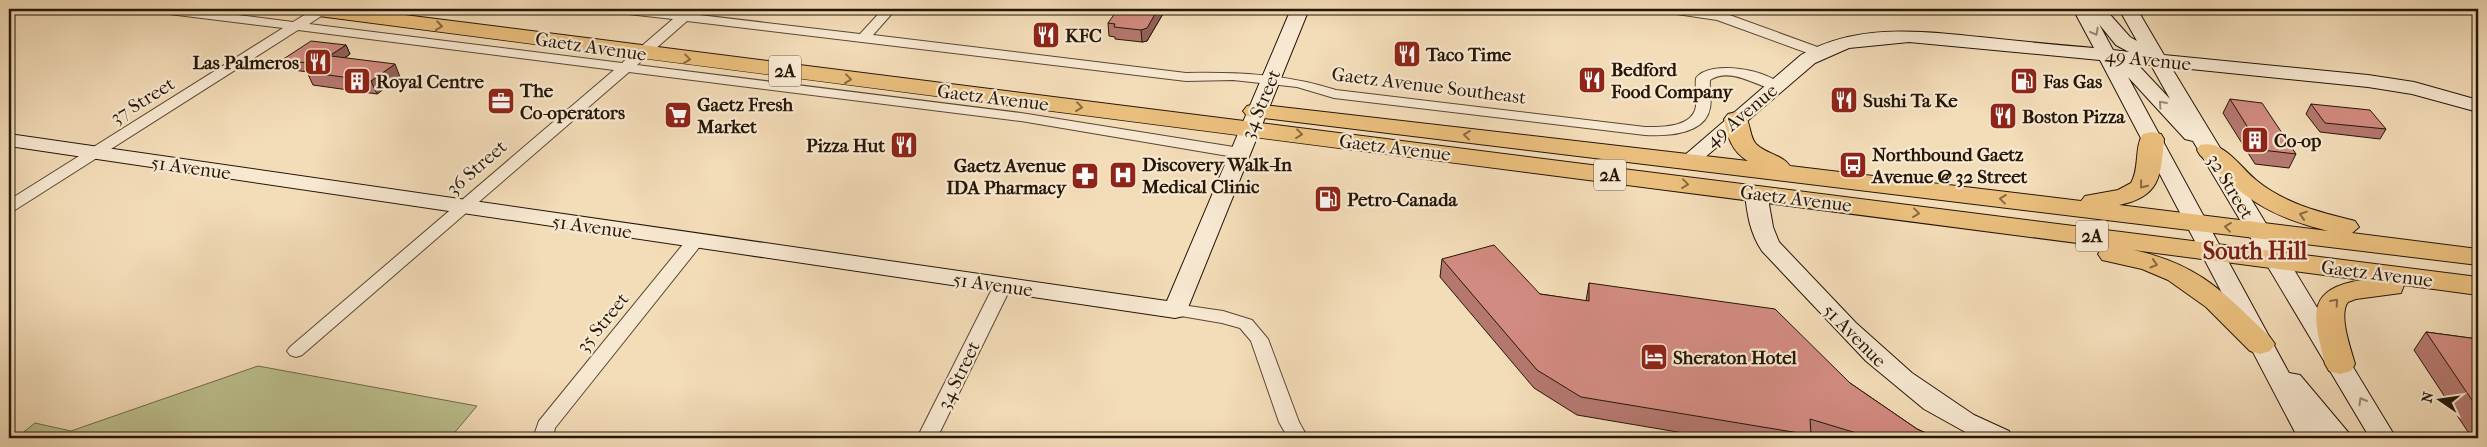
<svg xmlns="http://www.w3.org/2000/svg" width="2487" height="447" font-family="'IM FELL French Canon',serif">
	<rect width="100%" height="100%" fill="#f3dcb8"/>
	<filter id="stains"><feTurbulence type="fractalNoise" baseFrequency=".004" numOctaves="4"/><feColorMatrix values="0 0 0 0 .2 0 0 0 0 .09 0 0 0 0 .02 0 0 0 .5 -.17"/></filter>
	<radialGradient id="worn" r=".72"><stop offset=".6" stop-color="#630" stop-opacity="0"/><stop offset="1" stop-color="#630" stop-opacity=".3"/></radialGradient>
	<path fill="#bcc08e" stroke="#706b4a" d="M258,366l219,40 -27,32h-434l19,-15 36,8z"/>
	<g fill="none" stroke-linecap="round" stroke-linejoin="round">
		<g stroke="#584832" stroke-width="2">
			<path id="street" d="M155,9h35l103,13 21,-13h13l-1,4 -17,11 313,39 51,-44 -54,-6 -6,-4h36l211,25 23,-25h13l-23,26 313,38c52,-1 99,1 150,17l309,37c16,0 48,1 51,-21 1,-9 -1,-19 0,-28 14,-19 74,-8 86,8l-7,4c-21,-5 -44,-23 -65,-10 -1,9 2,19 0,28 -5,27 -44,28 -65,27l-311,-37 -37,-11 -64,-7 -47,1 -499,-60 -50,44 384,48 219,35 8,5 -8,5 -219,-37 -392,-49 -327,283 -6,2 -6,-2 -3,-4 3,-4 324,-277 -316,-40 -283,180 -6,2v-12l274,-172 -122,-15z
				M1664,9h31l29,4 99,36 2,3 -2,3h-10l-96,-35 -47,-7z
				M695,236l6,1 2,4 -2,4 -146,183 -2,10h-20l6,-17 150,-184z
				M1003,280l6,1 3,4 -75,153h-20l77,-153 3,-4z
				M1175,304l48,7 29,9 16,19 31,83 9,16h-20l-9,-16 -28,-81 -11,-13 -18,-5 -53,-9 -3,-4 3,-4z"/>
		</g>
		<g stroke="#251606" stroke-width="2">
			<path id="secondary" d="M1291,9h18l-122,301 -3,6 -9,2 -1166,-172v-12l1158,167z
				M2073,9h32l25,28 7,4 -18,-32h18l27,46 204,20 46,7 64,18v12l-66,-18 -44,-7 -197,-20 225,371h-26l-177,-297 -8,-2 -57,-62 161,296 11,2 53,63h-55l-198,-378 -191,-18 -60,6 -34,15 -119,102 -7,2 -7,-2 -4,-4 123,-106c56,-32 118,-24 179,-18 38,4 76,8 114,11zM2099,24l17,21 13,7 -16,-2zM2135,64l16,1 19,34 -30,-32z
				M1756,186l8,2 3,5 6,34 6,15 77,81 56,50 62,42 35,16 3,7h-36l-52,-29 -58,-48 -104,-110c-12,-18 -15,-37 -17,-58l3,-5z"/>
		</g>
		<g stroke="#251606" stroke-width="2">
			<path id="primary" d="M301,9h56l2121,268v18l-74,-10 -3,8 -45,6 -8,3c-10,13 3,47 7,62l-4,7 -11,3 -11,-3 -4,-7c-11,-46 -22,-75 37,-84l-229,-30c66,14 90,42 137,87l5,7 -5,7 -10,3 -10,-3 -44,-44 -38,-27 -26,-11 -40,-9 -4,-6 4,-6 6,-1c-599,-78 -1198,-153 -1797,-232l-7,-2z
				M1255,104l493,57c-16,-9 -21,-25 -24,-42l4,-5 8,-2 8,2c7,9 5,22 12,30 10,10 27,11 34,22l291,35 4,-5 33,-6 13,-7c9,-15 3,-36 12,-49l9,-2 9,2 3,5c-3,37 -4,58 -45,66l209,26c-63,-16 -82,-32 -128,-76l-3,-5 3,-5c23,-6 40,22 56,35 29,24 64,32 99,41l4,6 -7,6 126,16v16l-1231,-149 -4,-5 4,-5z"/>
		</g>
		<use href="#street" fill="#f7e8d1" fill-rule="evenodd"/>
		<use href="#secondary" fill="#f7e8d1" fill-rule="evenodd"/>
		<use href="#primary" fill="#eabe7c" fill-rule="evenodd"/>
	</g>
	<path fill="#b5786f" stroke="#251606" d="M1164,12l-17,29 -5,1 -27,-3v-2l-6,-1 -1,-13z
		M346,45l4,9 -5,4 55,19 -23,17 -64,-9 -6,-13h1l-22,-3 -4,-9z
		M2230,99l66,55 -7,14 -34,-4 -32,-51z
		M2311,104l75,25 -6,10 -60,-7 -14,-18z
		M1442,259l98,35 46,7 3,-18 261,100 67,46 20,9h-224l-136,-23 -43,-27 -94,-111z
		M2426,332l52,7v99h-6l-58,-88z"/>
	<path fill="#93615a" stroke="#251606" d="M1158,9h5l1,3 -17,29 -5,1 -1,-12z
		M346,45l4,9 -28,20 -5,-10z
		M395,64l5,13 -23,17 -6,-13z"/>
	<path fill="#d28b81" stroke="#251606" d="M1118,9h40l-11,19 -6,2 -27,-3 1,-3 -7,-1z
		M311,41l35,4 -29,19 -35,-4z
		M331,56l64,8 -24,17 -64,-9z
		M2230,99l32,4 34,51 -34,-4z
		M2311,104l59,6 16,19 -61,-6z
		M1494,245l46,49 49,7v-18l186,26 75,74 67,46 20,9h-68l-6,-3 -53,-16 1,16 -230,-38 -44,-27 -95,-111z
		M2426,332l52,7v70z"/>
	<defs><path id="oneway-chevron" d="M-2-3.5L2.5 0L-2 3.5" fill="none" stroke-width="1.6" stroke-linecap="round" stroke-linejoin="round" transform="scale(1.25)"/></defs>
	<g stroke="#886a41">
		<use href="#oneway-chevron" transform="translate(439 26) rotate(8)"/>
		<use href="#oneway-chevron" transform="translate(687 59) rotate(7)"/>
		<use href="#oneway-chevron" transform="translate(848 79) rotate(7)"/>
		<use href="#oneway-chevron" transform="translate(1079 107) rotate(7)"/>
		<use href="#oneway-chevron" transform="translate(1299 134) rotate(7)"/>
		<use href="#oneway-chevron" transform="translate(1467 135) rotate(-173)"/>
		<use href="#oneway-chevron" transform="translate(1685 184) rotate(7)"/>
		<use href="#oneway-chevron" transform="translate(2143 185) rotate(129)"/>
		<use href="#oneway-chevron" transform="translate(2003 199) rotate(-173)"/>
		<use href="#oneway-chevron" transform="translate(1916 213) rotate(7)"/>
		<use href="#oneway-chevron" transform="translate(2303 215) rotate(-162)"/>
		<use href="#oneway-chevron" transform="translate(2228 227) rotate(-173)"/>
		<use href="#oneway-chevron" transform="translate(2154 264) rotate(17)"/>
		<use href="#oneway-chevron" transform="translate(2335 302) rotate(-49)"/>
	</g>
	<g stroke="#988a76">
		<use href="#oneway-chevron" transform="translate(2095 32) rotate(62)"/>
		<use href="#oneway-chevron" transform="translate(2162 104) rotate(-132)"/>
		<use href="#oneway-chevron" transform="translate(2362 401) rotate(-120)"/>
	</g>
	<defs>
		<g id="restaurant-square" transform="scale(1.4375)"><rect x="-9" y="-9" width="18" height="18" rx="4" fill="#8f2418" stroke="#f7e8d1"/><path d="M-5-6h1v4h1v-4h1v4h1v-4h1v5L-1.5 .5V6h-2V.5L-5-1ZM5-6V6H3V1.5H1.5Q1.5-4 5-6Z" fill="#fff"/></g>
		<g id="building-square" transform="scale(1.4375)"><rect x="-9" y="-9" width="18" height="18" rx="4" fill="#8f2418" stroke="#f7e8d1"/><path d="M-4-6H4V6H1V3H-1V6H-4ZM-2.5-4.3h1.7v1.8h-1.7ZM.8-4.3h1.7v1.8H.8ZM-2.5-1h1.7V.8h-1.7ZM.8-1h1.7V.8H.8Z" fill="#fff"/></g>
		<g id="fuel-square" transform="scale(1.4375)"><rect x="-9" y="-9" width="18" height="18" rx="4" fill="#8f2418" stroke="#f7e8d1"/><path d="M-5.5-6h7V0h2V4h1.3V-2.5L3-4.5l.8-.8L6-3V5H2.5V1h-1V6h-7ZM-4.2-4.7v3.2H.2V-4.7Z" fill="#fff"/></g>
		<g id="office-square" transform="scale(1.4375)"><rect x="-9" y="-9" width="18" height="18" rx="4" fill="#8f2418" stroke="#f7e8d1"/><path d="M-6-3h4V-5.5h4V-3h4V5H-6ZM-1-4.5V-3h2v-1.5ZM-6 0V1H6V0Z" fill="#fff"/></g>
		<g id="supermarket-square" transform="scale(1.4375)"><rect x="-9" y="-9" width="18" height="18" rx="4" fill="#8f2418" stroke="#f7e8d1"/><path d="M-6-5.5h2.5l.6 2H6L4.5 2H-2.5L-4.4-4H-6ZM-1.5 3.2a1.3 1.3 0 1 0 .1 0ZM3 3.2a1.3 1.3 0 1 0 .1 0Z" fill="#fff"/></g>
		<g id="bus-square" transform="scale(1.4375)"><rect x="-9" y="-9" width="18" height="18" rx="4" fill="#8f2418" stroke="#f7e8d1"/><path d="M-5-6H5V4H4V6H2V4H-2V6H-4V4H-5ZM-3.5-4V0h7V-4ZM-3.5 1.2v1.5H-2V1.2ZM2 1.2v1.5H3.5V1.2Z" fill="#fff"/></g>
		<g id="hospital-square" transform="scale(1.4375)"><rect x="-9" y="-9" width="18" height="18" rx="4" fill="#8f2418" stroke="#f7e8d1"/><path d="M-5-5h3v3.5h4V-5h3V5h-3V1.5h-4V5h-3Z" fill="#fff"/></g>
		<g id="pharmacy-square" transform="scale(1.4375)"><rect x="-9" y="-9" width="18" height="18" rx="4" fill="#8f2418" stroke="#f7e8d1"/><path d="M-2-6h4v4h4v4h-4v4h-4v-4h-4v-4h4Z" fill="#fff"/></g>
		<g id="hotel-square" transform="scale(1.4375)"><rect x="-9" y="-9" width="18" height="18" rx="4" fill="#8f2418" stroke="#f7e8d1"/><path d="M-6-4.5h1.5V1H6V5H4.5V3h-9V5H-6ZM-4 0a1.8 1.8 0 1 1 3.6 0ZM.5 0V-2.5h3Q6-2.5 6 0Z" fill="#fff"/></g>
	</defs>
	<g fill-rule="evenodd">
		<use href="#restaurant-square" x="1046" y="35"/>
		<use href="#restaurant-square" x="1407" y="54"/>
		<use href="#restaurant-square" x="318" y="62"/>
		<use href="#restaurant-square" x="1592" y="80"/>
		<use href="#building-square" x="357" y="81"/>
		<use href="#fuel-square" x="2024" y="81"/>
		<use href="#restaurant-square" x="1844" y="100"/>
		<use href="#office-square" x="501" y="101"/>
		<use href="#supermarket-square" x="678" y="115"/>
		<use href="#restaurant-square" x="2003" y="116"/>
		<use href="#building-square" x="2255" y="140"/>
		<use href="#restaurant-square" x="904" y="145"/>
		<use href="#bus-square" x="1853" y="165"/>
		<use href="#hospital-square" x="1123" y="175"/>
		<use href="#pharmacy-square" x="1085" y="176"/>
		<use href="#fuel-square" x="1328" y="199"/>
		<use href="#hotel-square" x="1654" y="357"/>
	</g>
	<g text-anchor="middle" stroke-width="4.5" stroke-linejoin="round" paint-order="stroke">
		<g fill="#f7e8d1" stroke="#645543" stroke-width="1">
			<rect x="769" y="55.5" width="32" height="31" rx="4"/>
			<rect x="1594" y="159.5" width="32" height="31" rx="4"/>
			<rect x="2076" y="220.5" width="32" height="31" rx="4"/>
		</g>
		<g font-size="18" font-weight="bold" fill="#251606">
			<text x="785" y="77">2A</text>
			<text x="1610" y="181">2A</text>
			<text x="2092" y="242">2A</text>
		</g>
		<g font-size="19" font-weight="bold" fill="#251606" stroke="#f7e8d1" text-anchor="start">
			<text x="1065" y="42">KFC</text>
			<text x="1426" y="61">Taco Time</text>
			<text x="299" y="69" text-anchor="end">Las Palmeros</text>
			<text x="1611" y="76">Bedford<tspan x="1611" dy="22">Food Company</tspan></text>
			<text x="376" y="88">Royal Centre</text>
			<text x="2043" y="88">Fas Gas</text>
			<text x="520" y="97">The<tspan x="520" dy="22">Co-operators</tspan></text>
			<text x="1863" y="107">Sushi Ta Ke</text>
			<text x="697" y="111">Gaetz Fresh<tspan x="697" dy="22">Market</tspan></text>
			<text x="2022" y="123">Boston Pizza</text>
			<text x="2274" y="147">Co-op</text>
			<text x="885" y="152" text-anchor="end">Pizza Hut</text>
			<text x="1872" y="161">Northbound Gaetz<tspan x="1872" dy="22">Avenue @ 32 Street</tspan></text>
			<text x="1142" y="171">Discovery Walk-In<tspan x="1142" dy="22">Medical Clinic</tspan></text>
			<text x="1066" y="172" text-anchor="end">Gaetz Avenue<tspan x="1066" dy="22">IDA Pharmacy</tspan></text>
			<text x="1347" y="206">Petro-Canada</text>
			<text x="1673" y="364">Sheraton Hotel</text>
		</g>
		<g font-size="19" fill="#251606" stroke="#f7e8d1">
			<text transform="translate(591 46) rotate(8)" y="7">Gaetz Avenue</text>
			<text transform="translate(2148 59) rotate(6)" y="7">49 Avenue</text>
			<text transform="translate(1429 85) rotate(7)" y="7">Gaetz Avenue Southeast</text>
			<text transform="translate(993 97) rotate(7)" y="7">Gaetz Avenue</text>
			<text transform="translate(142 100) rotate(-32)" y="7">37 Street</text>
			<text transform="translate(1260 104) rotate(-67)" y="7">34 Street</text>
			<text transform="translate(1741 115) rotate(-40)" y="7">49 Avenue</text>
			<text transform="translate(1395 147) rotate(7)" y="7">Gaetz Avenue</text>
			<text transform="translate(191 167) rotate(8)" y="7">51 Avenue</text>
			<text transform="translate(476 167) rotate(-41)" y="7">36 Street</text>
			<text transform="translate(2231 186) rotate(59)" y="7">32 Street</text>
			<text transform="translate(1796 198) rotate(7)" y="7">Gaetz Avenue</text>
			<text transform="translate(592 226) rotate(8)" y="7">51 Avenue</text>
			<text transform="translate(2377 273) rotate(7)" y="7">Gaetz Avenue</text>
			<text transform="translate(993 284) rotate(8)" y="7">51 Avenue</text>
			<text transform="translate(602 322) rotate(-51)" y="7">35 Street</text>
			<text transform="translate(1855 335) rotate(45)" y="7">51 Avenue</text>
			<text transform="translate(958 375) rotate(-64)" y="7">34 Street</text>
		</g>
		<g font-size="24" font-weight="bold" fill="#7a1f14" stroke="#f7e8d1">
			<text x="2255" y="259">South Hill</text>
		</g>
	</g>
	<rect width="2487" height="447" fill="none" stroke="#f3dcb8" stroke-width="30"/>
	<rect x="10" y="10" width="2467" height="427" fill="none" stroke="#251606" stroke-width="2.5"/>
	<rect x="15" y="15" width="2457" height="417" fill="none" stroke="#251606"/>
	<g transform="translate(2440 400) rotate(283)" stroke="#f7e8d1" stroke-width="4" paint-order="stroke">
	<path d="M0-4L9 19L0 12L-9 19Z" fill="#251606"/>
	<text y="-8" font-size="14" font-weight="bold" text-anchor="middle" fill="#251606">N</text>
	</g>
	<rect width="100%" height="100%" filter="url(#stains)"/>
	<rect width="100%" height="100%" fill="url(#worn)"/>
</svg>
